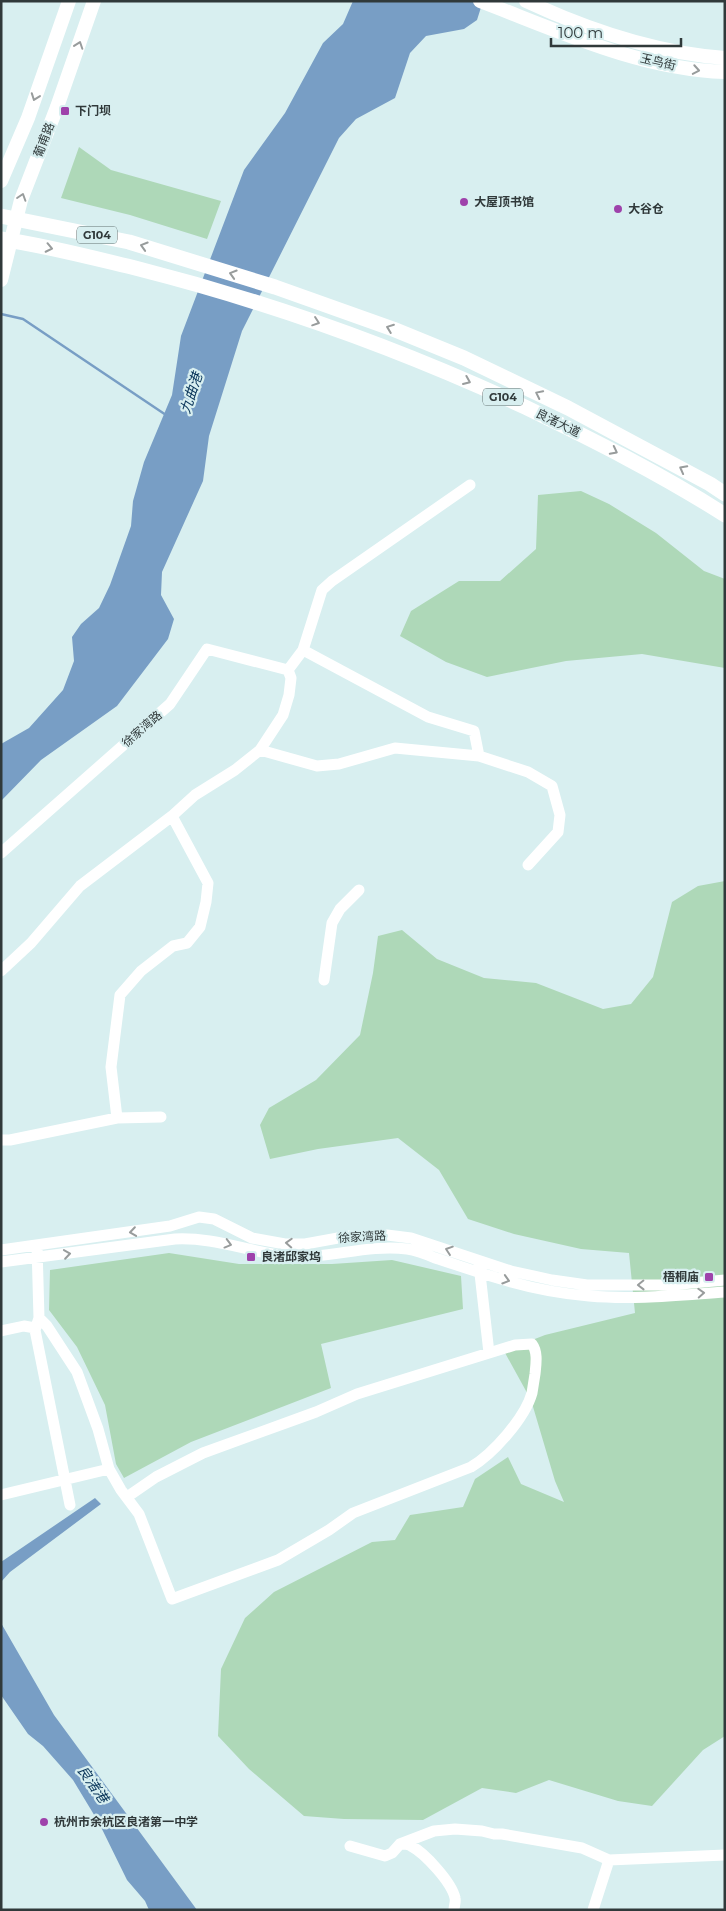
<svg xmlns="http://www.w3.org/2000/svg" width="726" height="1911" font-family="Montserrat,'Noto Sans SC',sans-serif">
	<rect width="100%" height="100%" fill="#d8eff0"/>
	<path fill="#aed8b8" d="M79,147l32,23 110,31 -14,38 -77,-24 -69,-17z
		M581,491l28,13 47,29 48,38 21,8v89l-83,-14 -76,7 -79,16 -41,-15 -46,-26 11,-25 48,-30h41l36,-32 2,-54z
		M725,881v855l-22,14 -51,56 -34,-5 -69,-21 -33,13 -34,-5 -59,32 -79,-1 -40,-3 -55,-47 -31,-33 3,-67 24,-51 29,-26 98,-50 23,-2 15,-25 53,-8 12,-28 33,-22 13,27 43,18 -9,-21 -24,-81 -27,-49 41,-16 90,-22 -6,-60 -48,-4 -67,-15 -46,-15 -29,-49 -41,-32 -80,11 -48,10 -10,-34 9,-17 47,-28 44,-45 13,-62 5,-37 24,-6 35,29 47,19 52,5 67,26 28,-5 22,-27 19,-75 26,-16z
		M169,1253l70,11h93l60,-4 69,16 2,33 -142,35 10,44 -140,54 -67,36 -8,-14 -11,-59 -28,-58 -28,-37 1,-40z"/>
	<path fill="#789ec5" d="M353,1h130l-6,19 -13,9 -38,7 -16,17 -15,45 -39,21 -17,19 -97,193 -33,105 -6,45 -41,91 -1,23 13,24 -6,20 -51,67 -76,54 -40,41v-57l28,-16 34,-38 11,-29 -2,-24 9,-13 18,-16 11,-23 21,-59 2,-25 11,-39 28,-67 9,-59 63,-166 41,-57 38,-70 20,-19z
		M95,1498l6,6 -91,68 -9,10v-20z
		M1,1623l53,92 143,195h-48l-4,-9 -18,-21 -28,-57 -26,-43 -30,-34 -15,-12 -27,-39z"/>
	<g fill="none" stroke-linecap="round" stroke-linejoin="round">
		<path stroke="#789ec5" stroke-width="2.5" d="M1,314l22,5 143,96"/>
		<path stroke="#fff" stroke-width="11" d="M303,650l125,67 46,14 5,25
			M260,750l57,16 22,-2 56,-16 84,8 49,16 24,14 8,29 -2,17 -30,33
			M1,853l169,-149 37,-55 81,21
			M1,971l30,-28 49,-57 92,-70 23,-21 40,-25 25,-20 23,-35 6,-20 2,-17 -3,-8 15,-20 19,-60 10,-9 138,-96
			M324,980l8,-57 8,-14 19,-19
			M117,1118l-6,-51 9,-72 21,-24 32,-25 14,-3 13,-16 6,-25 2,-19 -36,-67
			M1,1140h9l107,-22 44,-1
			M37,1246l2,72 8,8 30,46 21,57 11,40 12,21 18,24 33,85 106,-39 51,-30 24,-17 118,-46c22,-13 54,-49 61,-74 1,-6 2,-13 3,-19 1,-10 3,-22 -3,-30l-17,1 -158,49 -41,18 -113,41 -47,24 -29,20
			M1,1250l169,-24 29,-9 15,2 38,19 33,6h20l44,-8 38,-1 24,3 100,33 41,9 35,5h83l55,-5
			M1,1262l174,-23c40,-2 73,13 112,17 40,4 78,-12 120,-7 9,1 19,5 28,9 25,8 50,17 76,24 25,7 52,12 78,14 45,4 91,-1 136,-4
			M479,1265l10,88
			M39,1318l-4,12 35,175
			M1,1331l23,-5 11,2
			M1,1495l108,-26
			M400,1844c3,0 8,0 11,2 14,7 41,37 44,52 1,4 -1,8 -1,12
			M350,1846l35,10 7,-3 8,-9 34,-13 21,-2 27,2 12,3h8l80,14 27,12
			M593,1910l16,-50 116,-5"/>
		<path stroke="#fff" stroke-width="14" d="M480,1c79,30 159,68 245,71
			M526,1c62,29 130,52 199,57
			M1,181l27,-63 41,-117
			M1,280l20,-80 36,-93 37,-106"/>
		<path stroke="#fff" stroke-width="15" d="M1,216l128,26 146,45 118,42 71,29 104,50 142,76 15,10
			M1,239c47,7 92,19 138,30 134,34 261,80 386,138 68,33 136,67 200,108"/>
	</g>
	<defs><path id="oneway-chevron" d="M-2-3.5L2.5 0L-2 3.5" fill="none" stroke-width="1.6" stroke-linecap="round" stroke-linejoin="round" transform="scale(1.25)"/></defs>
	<g stroke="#989c9c">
		<use href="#oneway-chevron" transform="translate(79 45) rotate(-71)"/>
		<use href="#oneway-chevron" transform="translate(696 70) rotate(10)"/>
		<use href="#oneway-chevron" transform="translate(35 97) rotate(110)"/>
		<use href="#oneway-chevron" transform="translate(22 197) rotate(-72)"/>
		<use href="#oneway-chevron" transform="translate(144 246) rotate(-163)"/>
		<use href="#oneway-chevron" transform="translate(49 248) rotate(12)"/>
		<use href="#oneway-chevron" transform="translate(233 274) rotate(-163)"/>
		<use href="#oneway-chevron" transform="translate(316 322) rotate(19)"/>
		<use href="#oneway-chevron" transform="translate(390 328) rotate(-159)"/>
		<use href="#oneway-chevron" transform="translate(467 381) rotate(23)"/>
		<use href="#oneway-chevron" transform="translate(539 394) rotate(-154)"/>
		<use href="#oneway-chevron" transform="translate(614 451) rotate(27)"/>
		<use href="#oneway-chevron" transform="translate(683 469) rotate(-152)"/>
		<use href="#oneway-chevron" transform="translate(133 1232) rotate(172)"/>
		<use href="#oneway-chevron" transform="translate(289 1243) rotate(-177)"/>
		<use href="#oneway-chevron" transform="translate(228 1244) rotate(15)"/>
		<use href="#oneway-chevron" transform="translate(449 1250) rotate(-161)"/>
		<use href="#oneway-chevron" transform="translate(67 1254) rotate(-8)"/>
		<use href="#oneway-chevron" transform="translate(506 1280) rotate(17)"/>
		<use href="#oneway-chevron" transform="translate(641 1285) rotate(179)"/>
		<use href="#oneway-chevron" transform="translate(701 1293) rotate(-3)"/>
	</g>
	<g fill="#9e42ab" stroke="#d8eff0" stroke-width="2">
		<rect x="60" y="106" width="10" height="10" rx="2.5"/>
		<circle cx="464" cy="202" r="5"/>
		<circle cx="618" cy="209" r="5"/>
		<rect x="246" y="1252" width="10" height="10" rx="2.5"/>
		<rect x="704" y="1272" width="10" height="10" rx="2.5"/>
		<circle cx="44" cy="1822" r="5"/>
	</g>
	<g text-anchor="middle" stroke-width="4.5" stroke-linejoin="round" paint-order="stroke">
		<g fill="#d8eff0" stroke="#627071" stroke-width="1">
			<rect x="77" y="226.5" width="40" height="17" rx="4"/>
			<rect x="483" y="388.5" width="40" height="17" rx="4"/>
		</g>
		<g font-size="11" font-weight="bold" fill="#30393a">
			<text x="97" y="239">G104</text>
			<text x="503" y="401">G104</text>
		</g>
		<g font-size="12" fill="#30393a" stroke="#d8eff0">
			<text transform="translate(658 62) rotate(13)" y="4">玉鸟街</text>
			<text transform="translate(44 140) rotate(-69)" y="4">葡甫路</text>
			<text transform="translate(558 423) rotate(26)" y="4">良渚大道</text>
			<text transform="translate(142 729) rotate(-41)" y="4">徐家湾路</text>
			<text transform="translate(362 1237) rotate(-3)" y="4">徐家湾路</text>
		</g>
		<g font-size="12" font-weight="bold" fill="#30393a" stroke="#d8eff0" text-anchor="start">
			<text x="75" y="115">下门坝</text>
			<text x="474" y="206">大屋顶书馆</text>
			<text x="628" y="213">大谷仓</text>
			<text x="261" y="1261">良渚邱家坞</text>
			<text x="699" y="1281" text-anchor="end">梧桐庙</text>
			<text x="54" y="1826">杭州市余杭区良渚第一中学</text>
		</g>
		<g font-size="14" font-style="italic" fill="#053156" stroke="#d8eff0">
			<text transform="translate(191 393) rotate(-72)" y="5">九曲港</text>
			<text transform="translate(93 1784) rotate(55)" y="5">良渚港</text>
		</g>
	</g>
	<rect width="726" height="1911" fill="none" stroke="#30393a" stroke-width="5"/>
	<path d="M551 38v8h130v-8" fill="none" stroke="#30393a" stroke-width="2.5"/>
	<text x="558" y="38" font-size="15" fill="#30393a" stroke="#d8eff0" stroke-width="4" paint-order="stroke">100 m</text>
</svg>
